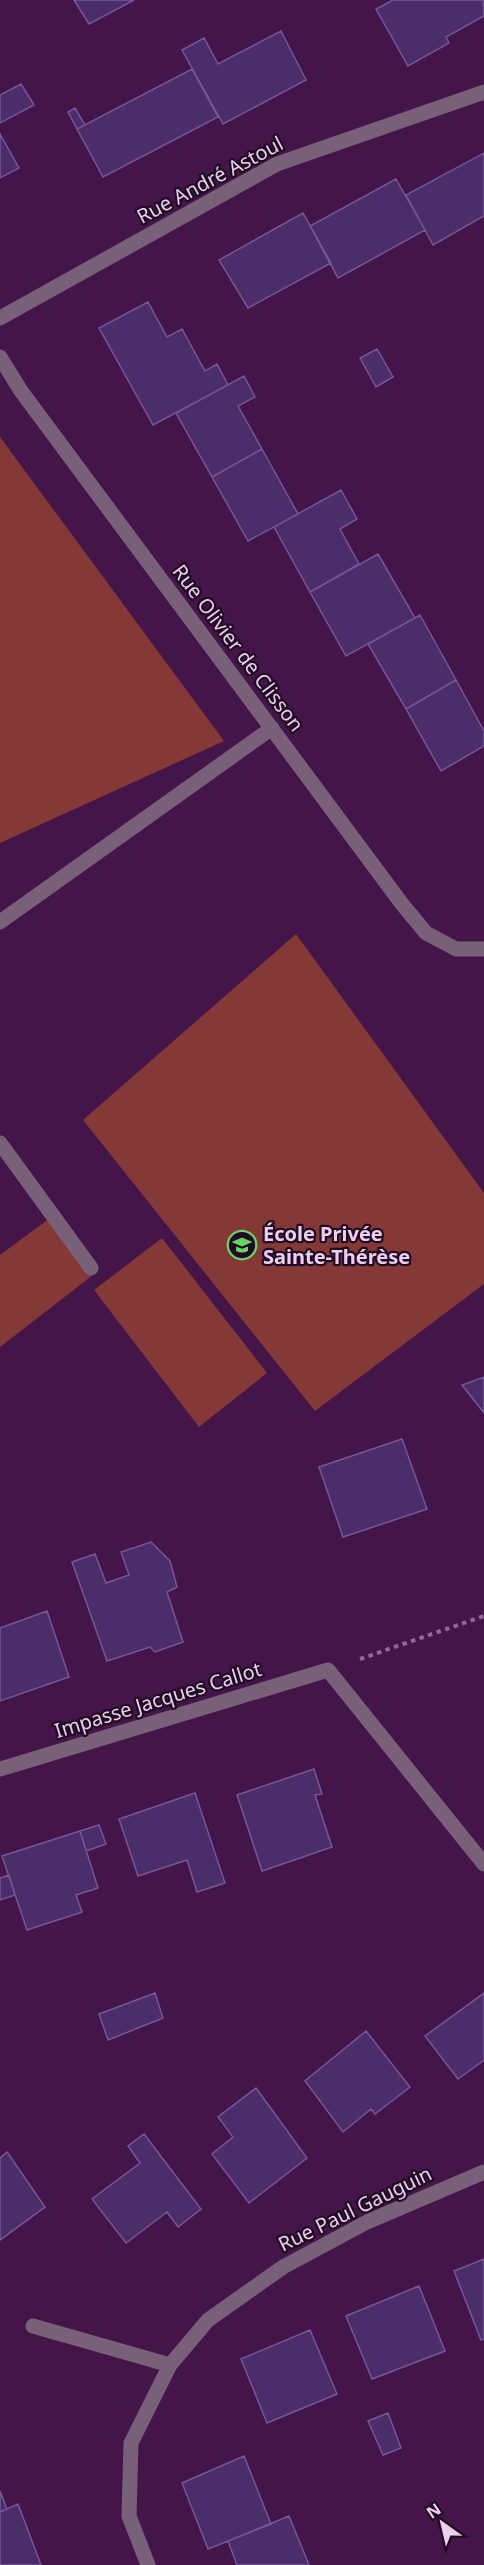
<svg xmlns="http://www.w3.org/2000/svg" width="484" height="2565" font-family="'Noto Sans',sans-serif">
	<rect width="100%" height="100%" fill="#441549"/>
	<path fill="#843937" d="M0,437l224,304 -224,102z
		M296,934l188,259v91l-169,127 -232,-291z
		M50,1218l43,57 -93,72v-92z
		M162,1238l105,135 -68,54 -105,-137z"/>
	<path fill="#4a2d69" stroke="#745797" stroke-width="1.5" d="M74,0h60l-45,24z
		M393,0h90l1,16 -38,21 3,6 -41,23 -32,-57z
		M281,31l25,49 -83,44 -41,-74 22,-12 14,26z
		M192,69l26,48 -115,60 -26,-48z
		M21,84l13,21 -34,18v-28z
		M75,108l10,17 -8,4 -9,-17z
		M0,134l19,34 -19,10z
		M484,153v63l-51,29 -27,-50z
		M396,179l29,51 -87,48 -28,-52z
		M303,213l28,50 -83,45 -29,-48z
		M148,302l19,35 15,-8 23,42 12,-7 11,21 -75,40 -54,-97z
		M377,349l16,28 -17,10 -16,-29z
		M244,376l11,21 -17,9 24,43 -50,28 -36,-64z
		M262,449l36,65 -50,27 -36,-64z
		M341,490l16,29 -17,10 19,35 -49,28 -36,-65z
		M378,554l37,64 -69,38 -36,-64z
		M420,615l36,65 -50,29 -38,-65z
		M456,680l28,51v15l-43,25 -35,-62z
		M484,1377v36l-22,-28z
		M402,1439l25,70 -84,28 -24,-70z
		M151,1542l19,19 7,26 -10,5 16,50 -28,10 -5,-5 -43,14 -35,-99 23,-8 11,29 23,-8 -8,-23z
		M47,1611l22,66 -69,24v-73z
		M314,1769l8,25 -7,1 17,52 -70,24 -25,-76z
		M195,1793l30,90 -28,9 -10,-32 -49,16 -19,-57z
		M99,1825l7,19 -20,7 -6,-20z
		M80,1831l18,57 -22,7 6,17 -55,18 -25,-74z
		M9,1875l6,20 -15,5v-22z
		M155,1993l8,25 -55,22 -9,-26z
		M484,1993v67l-26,19 -33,-43z
		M366,2031l44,56 -35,27 -4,-5 -28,23 -38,-51z
		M256,2088l51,70 -58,45 -37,-49 21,-17 -15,-20z
		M144,2134l57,75 -23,18 -11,-15 -41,31 -34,-44 48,-36 -12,-17z
		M7,2152l38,55 -45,33v-82z
		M484,2259v80l-3,1 -27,-69z
		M419,2286l26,65 -73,28 -26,-63z
		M310,2330l27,64 -70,29 -26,-64z
		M388,2413l13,35 -18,7 -15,-34z
		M244,2456l27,68 -63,25 -26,-66z
		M0,2491l7,18 -7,3z
		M18,2504l23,61h-41v-53z
		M289,2516l20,49h-72l-9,-24z"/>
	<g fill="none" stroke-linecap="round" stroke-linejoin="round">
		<path stroke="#906994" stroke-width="4" stroke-dasharray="4.5 4.5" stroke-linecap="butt" d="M360,1659l124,-43"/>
		<path stroke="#776078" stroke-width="15" d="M0,318l277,-154 207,-72
			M0,357l21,34 381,513 24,29 30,16h28
			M0,922l272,-194
			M0,1143l91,125
			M0,1769l328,-99 156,194
			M33,2326l137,39
			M148,2565l-19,-49 2,-73 39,-78 38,-45 75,-53 84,-45 117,-50"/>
	</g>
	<defs>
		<g id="school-ring" transform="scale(1.5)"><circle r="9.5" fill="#200b22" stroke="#66d466" stroke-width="1.5"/><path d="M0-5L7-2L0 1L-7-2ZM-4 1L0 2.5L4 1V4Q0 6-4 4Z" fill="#66d466"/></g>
	</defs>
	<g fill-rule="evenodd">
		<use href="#school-ring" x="242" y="1245"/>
	</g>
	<g text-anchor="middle" stroke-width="4.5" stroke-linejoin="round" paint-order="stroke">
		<g font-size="20" fill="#eccfee" stroke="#200b22">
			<text transform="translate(210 180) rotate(-28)" y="7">Rue André Astoul</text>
			<text transform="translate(238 648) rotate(53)" y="7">Rue Olivier de Clisson</text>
			<text transform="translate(158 1700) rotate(-17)" y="7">Impasse Jacques Callot</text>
			<text transform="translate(355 2209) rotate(-26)" y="7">Rue Paul Gauguin</text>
		</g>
		<g font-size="20" font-weight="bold" fill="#eccfee" stroke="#200b22" text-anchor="start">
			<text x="263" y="1241">École Privée<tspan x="263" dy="23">Sainte-Thérèse</tspan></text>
		</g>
	</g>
	<g transform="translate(442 2523) rotate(326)" stroke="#200b22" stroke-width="4.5" paint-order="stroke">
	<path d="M0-4.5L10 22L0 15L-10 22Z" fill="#eccfee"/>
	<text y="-9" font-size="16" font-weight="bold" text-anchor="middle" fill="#eccfee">N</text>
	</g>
</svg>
